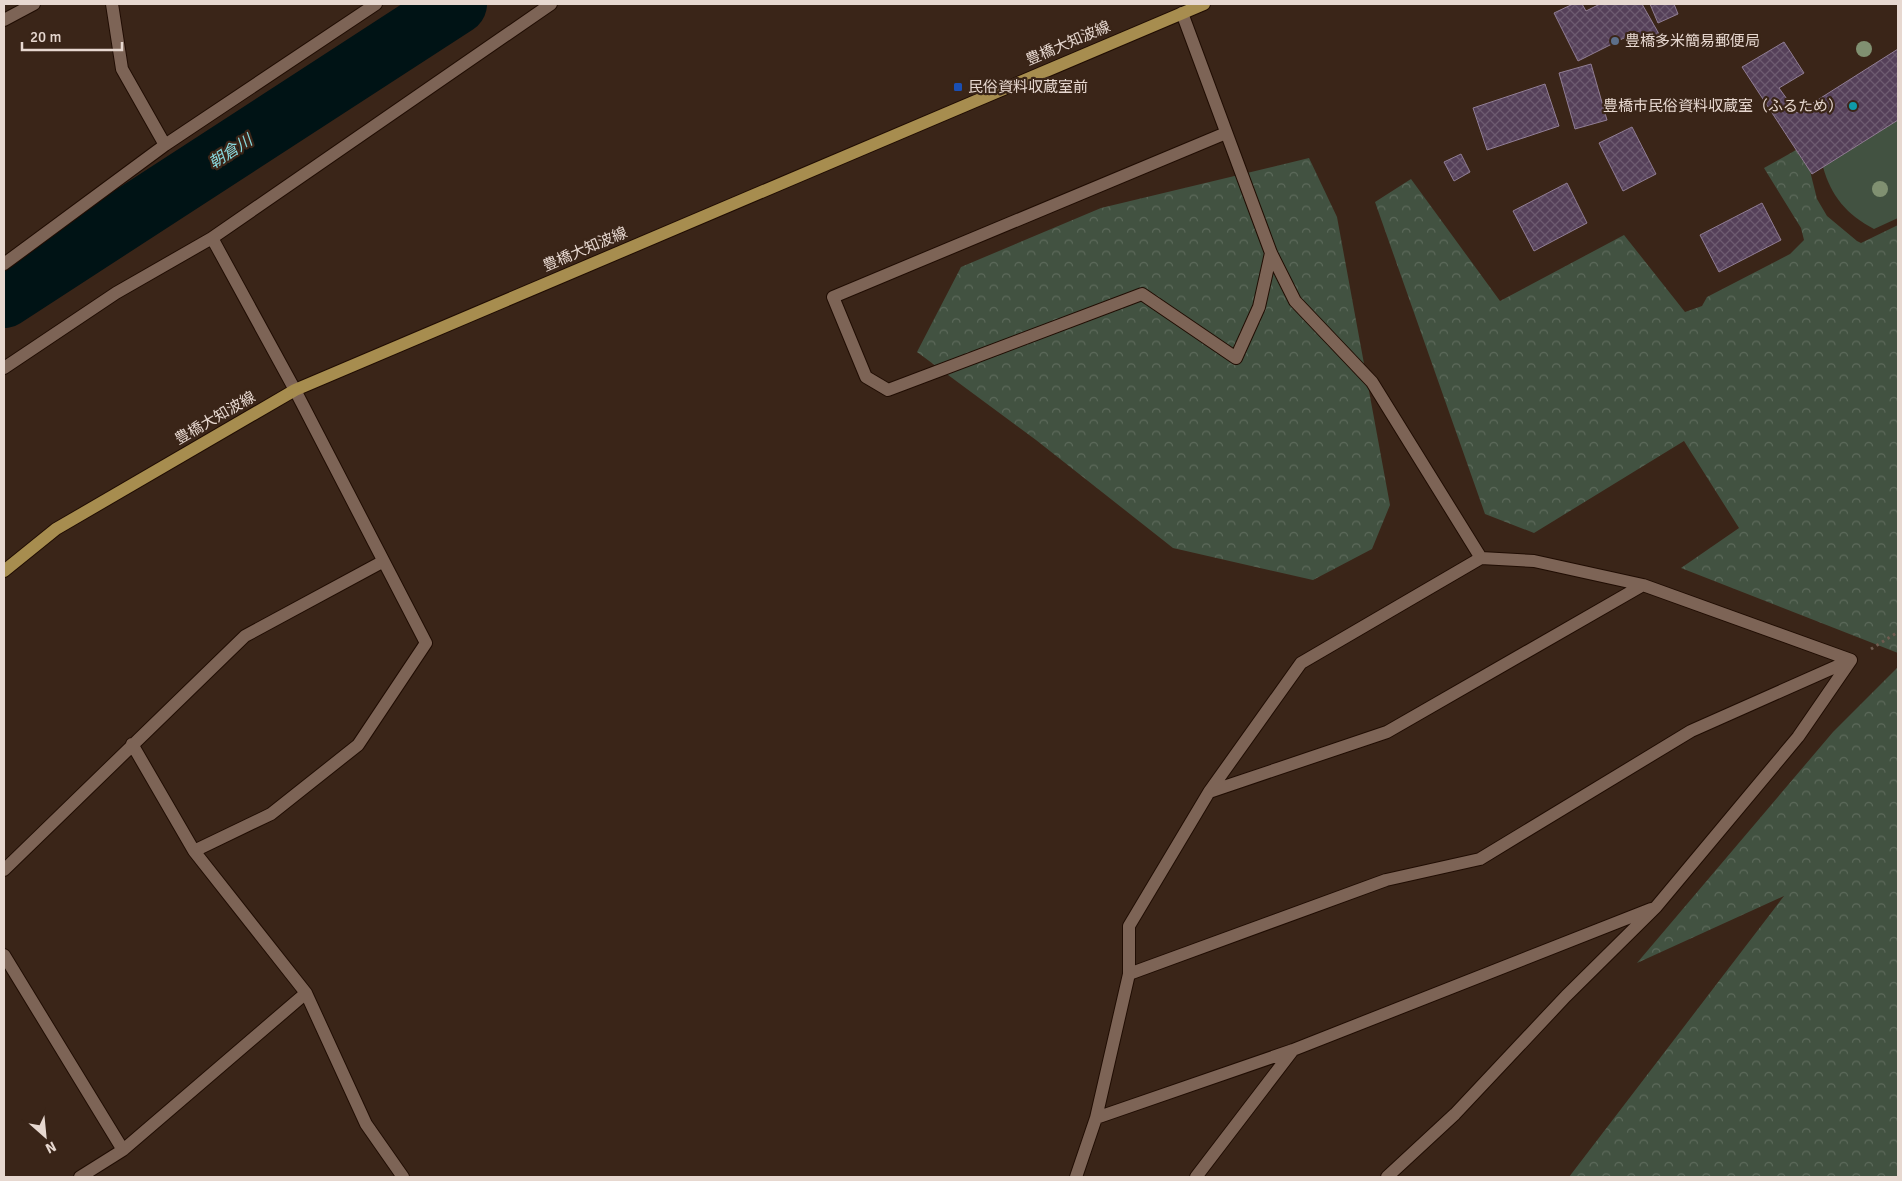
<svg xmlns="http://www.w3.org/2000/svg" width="1902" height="1181" font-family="Signika,'Noto Sans JP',sans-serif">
	<defs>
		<pattern id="forest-crowns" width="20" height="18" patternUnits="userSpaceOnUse" patternTransform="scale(1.25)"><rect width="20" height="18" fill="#425241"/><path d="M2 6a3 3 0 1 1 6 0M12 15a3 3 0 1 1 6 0" fill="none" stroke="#5d6a5b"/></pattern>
		<pattern id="building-cross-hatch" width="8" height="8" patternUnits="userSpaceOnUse" patternTransform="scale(1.25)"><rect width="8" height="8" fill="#554059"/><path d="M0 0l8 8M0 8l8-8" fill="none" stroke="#6d5b70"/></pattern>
	</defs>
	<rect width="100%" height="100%" fill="#3a2518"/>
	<path fill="#425241" d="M1898,120v98l-24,11c-27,-14 -43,-33 -51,-62z"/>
	<path fill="url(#forest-crowns)" d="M1796,150l14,21 7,28 10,17 30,25 4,2 37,-18v428l-217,-85 58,-40 -55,-87 -150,92 -49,-19 -110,-312 36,-23 89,122 124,-66 61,77 17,-6 5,-9 83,-43 14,-14 -3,-12 -37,-60z
		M1309,158l28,59 53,288 -18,44 -59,31 -140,-32 -137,-108 -119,-88 44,-85 140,-59z
		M1898,667v510h-329l215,-281 -147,67 196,-231z"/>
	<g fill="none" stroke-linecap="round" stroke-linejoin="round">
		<path stroke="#001315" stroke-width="60" d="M4,298l453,-294"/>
	</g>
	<path fill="url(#building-cross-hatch)" stroke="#907d94" d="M1573,4h9l4,7 14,-7h42l17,30 -29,15 -6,-11 -46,23 -24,-48z
		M1650,4h24l4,10 -20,9z
		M1784,42l20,31 -25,15 18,25 101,-64v71l-86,54 -70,-107z
		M1591,64l16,56 -32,9 -16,-56z
		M1545,84l14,42 -72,24 -14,-42z
		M1632,127l24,47 -33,17 -24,-48z
		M1461,154l9,18 -16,9 -10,-19z
		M1567,183l20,40 -53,28 -21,-40z
		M1762,203l19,37 -62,32 -19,-37z"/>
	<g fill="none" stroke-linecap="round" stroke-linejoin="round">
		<g stroke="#200d03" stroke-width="14">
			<path id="minor" d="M112,4l10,65 43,76
				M1182,13l89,240 24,48 77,81 109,176 53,3 109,24 208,75 -53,77 -142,170 -90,89 -111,118 -68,63
				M4,20l30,-16
				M1226,133l-393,164 33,80 22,13 254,-96 94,64 23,-51 12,-54
				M4,264l161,-119 211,-141
				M4,368l112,-75 96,-55 339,-234
				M132,744l62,107 112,142 60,131 37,53
				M1209,792l178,-60 256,-147
				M194,851l77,-37 87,-69 68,-102 -131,-253 -83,-152
				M4,870l241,-234 137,-74
				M4,955l119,195
				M1129,974l257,-94 94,-21 211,-128 160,-71
				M1096,1118l197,-68 358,-141
				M80,1177l43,-27 183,-157
				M1076,1177l20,-59 33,-144v-48l80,-134 92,-129 180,-105
				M1196,1177l97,-127"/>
		</g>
		<g stroke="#200d03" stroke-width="14">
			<path id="major" d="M4,571l52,-42 239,-139 909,-386"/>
		</g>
		<path stroke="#6f5c50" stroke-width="3" stroke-dasharray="2.5 4" stroke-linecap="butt" d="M1871,649l27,-17"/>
		<use href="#minor" stroke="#7d6456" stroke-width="12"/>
		<use href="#major" stroke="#a78d4f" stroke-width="12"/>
	</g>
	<g fill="#809071">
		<circle cx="1864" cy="49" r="8"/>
		<circle cx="1880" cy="189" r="8"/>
	</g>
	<circle fill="#5c6f8a" stroke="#3a2518" stroke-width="2" cx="1615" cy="41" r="5"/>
	<rect fill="#1a4fb4" stroke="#3a2518" stroke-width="2" x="953" y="82" width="10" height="10" rx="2.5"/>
	<circle fill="#0f9aa8" stroke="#3a2518" stroke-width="2" cx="1853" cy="106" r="5"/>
	<g text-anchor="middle" stroke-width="4.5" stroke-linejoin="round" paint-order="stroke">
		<g font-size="15" fill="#e7d8d0" stroke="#3a2518" text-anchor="start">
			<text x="1625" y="46">豊橋多米簡易郵便局</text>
			<text x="968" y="92">民俗資料収蔵室前</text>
			<text x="1843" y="111" text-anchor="end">豊橋市民俗資料収蔵室（ふるため）</text>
		</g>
		<g font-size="15" fill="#e7d8d0" stroke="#3a2518">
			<text transform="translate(1068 43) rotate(-23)" y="5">豊橋大知波線</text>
			<text transform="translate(585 249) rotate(-23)" y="5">豊橋大知波線</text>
			<text transform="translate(215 418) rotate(-30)" y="5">豊橋大知波線</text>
		</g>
		<g font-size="16" font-style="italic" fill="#89d9de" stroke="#3a2518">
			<text transform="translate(230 151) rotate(-33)" y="6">朝倉川</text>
		</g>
	</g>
	<rect width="1902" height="1181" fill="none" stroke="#e7d8d0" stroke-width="10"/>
	<g transform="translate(45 1136) rotate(153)" stroke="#3a2518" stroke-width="4" paint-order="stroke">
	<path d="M0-4L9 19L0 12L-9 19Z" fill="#e7d8d0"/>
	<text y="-8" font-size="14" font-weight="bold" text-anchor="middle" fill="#e7d8d0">N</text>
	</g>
	<path d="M22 42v8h100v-8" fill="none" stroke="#e7d8d0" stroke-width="2.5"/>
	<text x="30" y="42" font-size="15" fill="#e7d8d0" stroke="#3a2518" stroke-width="4" paint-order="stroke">20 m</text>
</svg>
